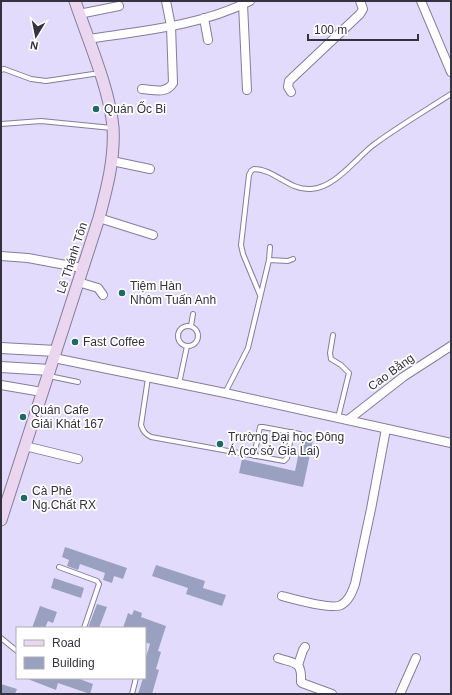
<svg xmlns="http://www.w3.org/2000/svg" width="452" height="695" font-family="Helvetica,sans-serif">
	<rect width="100%" height="100%" fill="#e3dbfc"/>
	<path fill="#9aa1c0" d="M303,433l11,3 -11,51 -64,-14 3,-14 53,12z
		M65,547l62,21 -4,11 -9,-3 -2,7 -9,-3 2,-7 -25,-9 -2,6 -11,-4 2,-6 -7,-3z
		M156,565l49,16 -2,7 23,7 -4,11 -36,-12 2,-6 -36,-12z
		M54,578l30,10 -3,10 -30,-10z
		M97,604l10,3 -8,21h-11z
		M40,606l17,6 -4,11 -5,-2 -3,7h-13z
		M134,610l8,3 -1,4 25,9 -8,25 3,1 -5,17 3,1 -7,24h-14l5,-16h2v-18l5,-16 -5,-2v-14h-22l5,-15 4,2z
		M25,678h52l16,6 -3,10 -32,-11 -2,7z
		M1,684l16,5 -2,5h-14z"/>
	<g fill="none" stroke-linecap="round" stroke-linejoin="round">
		<g stroke="#847d9b" stroke-width="6">
			<path id="service" d="M1,70l3,-1 27,10 15,2 54,-8
				M1,124l40,-3 71,7
				M269,260l19,1 5,-2
				M260,295l-17,-41 -2,-9 8,-70 2,-4 3,-2c20,0 36,22 57,20 23,-1 44,-29 61,-43 25,-19 53,-35 79,-52
				M178 336a10 10 0 1 1 20 0a10 10 0 1 1-20 0Z
				M191,326l2,-12
				M333,335l-3,18 1,6 10,6 8,8 -11,45
				M49,376l29,6
				M148,378l-7,47c2,6 4,9 10,12l133,24 3,-3 5,-26
				M179,384l8,-38
				M225,393l23,-45 21,-88 1,-13
				M254,456l6,-29h3l37,7
				M59,567l38,14 2,3 -15,44
				M1,638l16,13
				M132,694l4,-16"/>
		</g>
		<g stroke="#847d9b" stroke-width="10">
			<path id="minor" d="M421,1l30,71
				M243,4l4,86
				M79,14l40,-8
				M204,18l4,22
				M88,39c54,-8 112,-13 162,-38
				M142,89c13,1 24,5 31,-6l-2,-57 -5,-25
				M291,92l-3,-5 1,-6 71,-67 3,-5 -3,-8
				M112,161l38,8
				M99,218l54,17
				M1,256l27,2 54,10
				M78,282l20,6 5,7
				M54,358l171,35 226,50
				M1,385l41,7
				M348,420l55,-43 48,-31
				M25,446l53,13
				M282,596c11,3 50,14 59,9 8,-4 11,-13 14,-21l16,-75 15,-80
				M278,658c18,6 24,3 23,24l1,1 30,11
				M298,665l5,-15 2,-3
				M400,694l16,-36"/>
		</g>
		<g stroke="#847d9b" stroke-width="12">
			<path id="tertiary" d="M1,348l55,3
				M1,367l49,3"/>
		</g>
		<g stroke="#847d9b" stroke-width="13">
			<path id="secondary" d="M1,520l98,-302c8,-30 16,-60 14,-91 -4,-40 -25,-87 -38,-126"/>
		</g>
		<use href="#service" stroke="#fff" stroke-width="4"/>
		<use href="#minor" stroke="#fff" stroke-width="8"/>
		<use href="#tertiary" stroke="#fff" stroke-width="10"/>
		<use href="#secondary" stroke="#ebd6f0" stroke-width="11"/>
	</g>
	<g fill="#1e6965" stroke="#fff" stroke-width="1.5">
		<circle cx="96" cy="109" r="4"/>
		<circle cx="122" cy="293" r="4"/>
		<circle cx="75" cy="342" r="4"/>
		<circle cx="23" cy="417" r="4"/>
		<circle cx="220" cy="444" r="4"/>
		<circle cx="24" cy="498" r="4"/>
	</g>
	<g text-anchor="middle" stroke-width="3.5" stroke-linejoin="round" paint-order="stroke">
		<g font-size="12" fill="#35323f" stroke="#fff" text-anchor="start">
			<text x="104" y="113">Quán Ốc Bi</text>
			<text x="130" y="290">Tiệm Hàn<tspan x="130" dy="14">Nhôm Tuấn Anh</tspan></text>
			<text x="83" y="346">Fast Coffee</text>
			<text x="31" y="414">Quán Cafe<tspan x="31" dy="14">Giải Khát 167</tspan></text>
			<text x="228" y="441">Trường Đại học Đông<tspan x="228" dy="14">Á (cơ sở Gia Lai)</tspan></text>
			<text x="32" y="495">Cà Phê<tspan x="32" dy="14">Ng.Chất RX</tspan></text>
		</g>
		<g font-size="12" fill="#35323f" stroke="#fff">
			<text transform="translate(72 258) rotate(-72)" y="4">Lê Thánh Tôn</text>
			<text transform="translate(391 372) rotate(-36)" y="4">Cao Bằng</text>
		</g>
	</g>
	<rect width="452" height="695" fill="none" stroke="#35323f" stroke-width="4"/>
	<rect x="16" y="627" width="130" height="52" fill="#ffffff" stroke="#aeadb2"/>
	<rect x="24" y="640" width="20" height="6" fill="#ebd6f0" stroke="#aeadb2"/>
	<text x="52" y="647" font-size="12" fill="#35323f">Road</text>
	<rect x="24" y="657" width="20" height="12" fill="#9aa1c0" stroke="#aeadb2"/>
	<text x="52" y="667" font-size="12" fill="#35323f">Building</text>
	<g transform="translate(36 36) rotate(190)" stroke="#ffffff" stroke-width="3" paint-order="stroke">
	<path d="M0-3L7 15L0 10L-7 15Z" fill="#35323f"/>
	<text y="-6" font-size="11" font-weight="bold" text-anchor="middle" fill="#35323f">N</text>
	</g>
	<path d="M308 34v6h110v-6" fill="none" stroke="#35323f" stroke-width="2"/>
	<text x="314" y="34" font-size="12" fill="#35323f" stroke="#ffffff" stroke-width="3" paint-order="stroke">100 m</text>
</svg>
